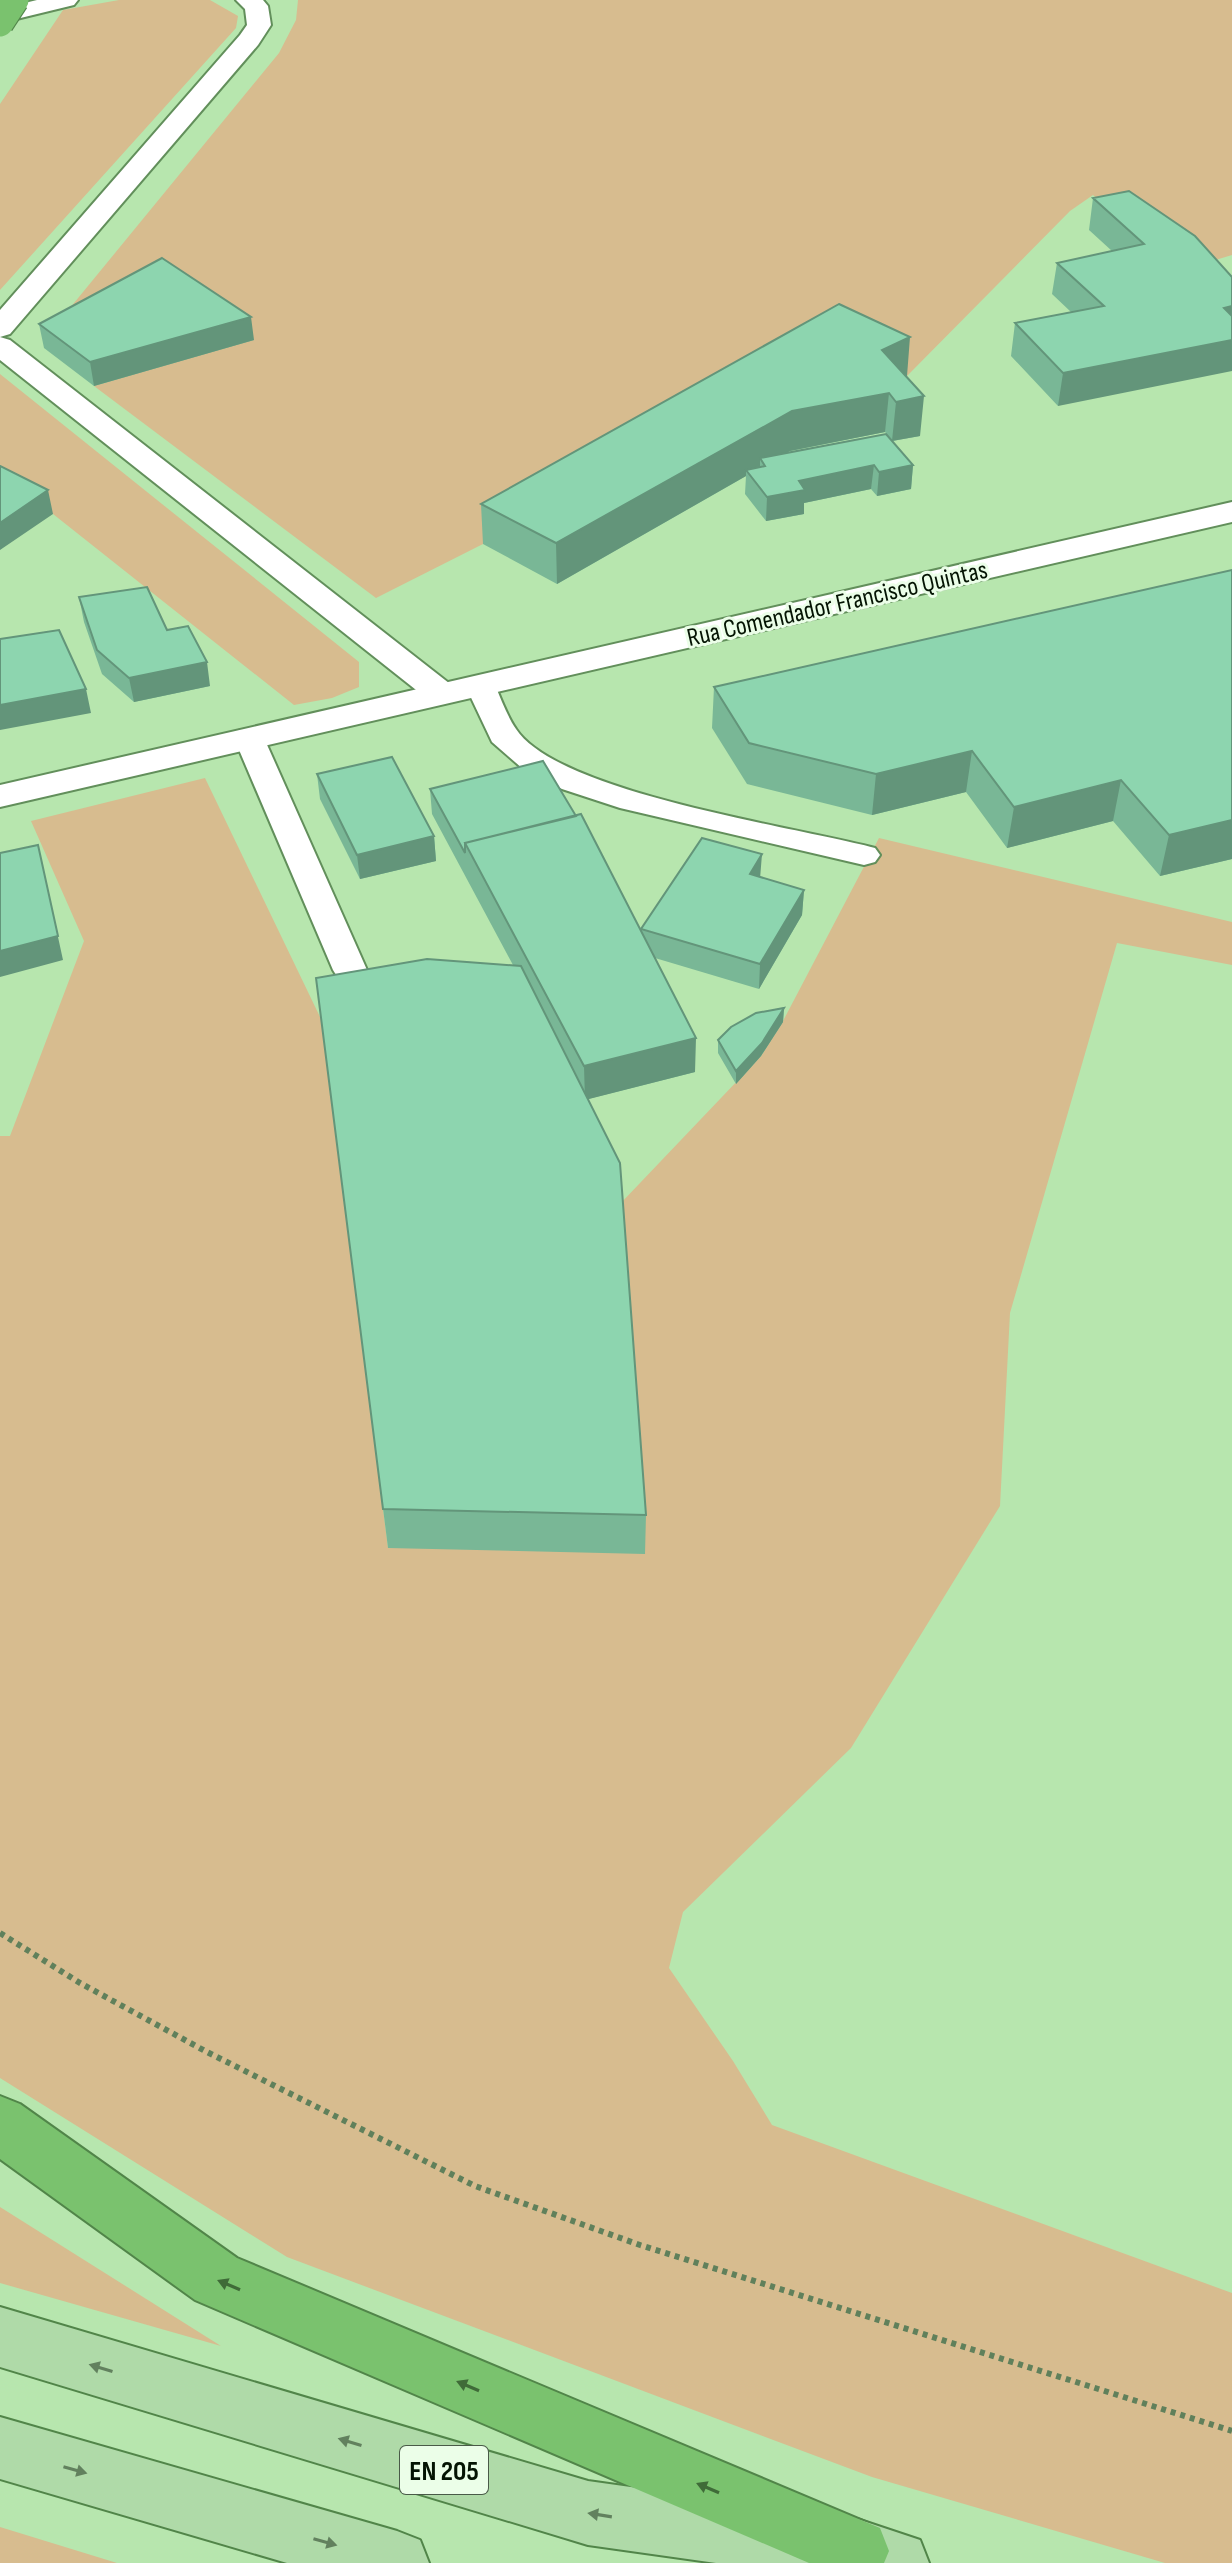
<svg xmlns="http://www.w3.org/2000/svg" width="1232" height="2563" font-family="'Sofia Sans Condensed',sans-serif">
	<rect width="100%" height="100%" fill="#b7e6ae"/>
	<path fill="#d7bc8f" d="M119,0h91l28,16 -2,12 -236,262v-186l63,-94z
		M298,0h934v255l-43,13 -65,-46 -31,-27 -23,16 -163,165 -71,-33 -353,201 -107,54 -282,-212 159,-47 -188,-25 214,-261 17,-33z
		M0,374l359,288v25l-27,11 -38,7 -241,-191 -53,-26z
		M205,778l116,241 67,529 232,-344 141,-148 22,-35 96,-183 353,84v43l-115,-22 -107,370 -10,193 -149,242 -168,164 -14,56 64,93 39,64 460,168v270h-67l-293,-86 -585,-220 -287,-179v-942h10l74,-195 -53,-120z
		M0,2207l221,139 -221,-63z
		M0,2527l117,36h-117z"/>
	<g fill="none" stroke-linecap="round" stroke-linejoin="round">
		<g stroke="#628f5b" stroke-width="4">
			<path id="service" d="M480,676l11,3 4,6c6,14 12,31 21,44 42,64 280,98 359,119l5,7 -5,7 -11,3 -244,-57 -58,-19 -39,-20 -31,-27 -27,-57 4,-6z
				M249,729l11,2 4,7 103,232 -5,8 -12,3 -12,-3 -5,-8 -99,-232 4,-7z"/>
		</g>
		<g stroke="#628f5b" stroke-width="4">
			<path id="minor" d="M37,0h41l-4,5 -74,18v-14z
				M236,0h27l5,6 3,19 -13,20 -248,289 -10,3v-27l240,-275 7,-10 -2,-16z
				M0,337l10,3 444,347 5,7 -5,7 -12,3 -12,-3 -430,-341z"/>
		</g>
		<g stroke="#628f5b" stroke-width="4">
			<path id="tertiary" d="M1232,502v20l-1232,285v-22z"/>
		</g>
		<g stroke="#518549" stroke-width="4">
			<path id="primary" d="M0,2307l588,174 269,38 63,21 9,23h-213l-128,-18 -588,-178z
				M0,2417l397,114 23,9 9,23h-142l-287,-84z"/>
		</g>
		<g stroke="#518549" stroke-width="4">
			<path id="motorway" d="M0,2096l20,8 217,154 643,270 9,23 -5,12h-75l-614,-263 -195,-141z"/>
		</g>
		<path stroke="#60805b" stroke-width="6" stroke-dasharray="5 5" stroke-linecap="butt" d="M0,1933l80,50 127,69 268,134 165,59 592,186"/>
		<use href="#service" fill="#fff" fill-rule="evenodd"/>
		<use href="#minor" fill="#fff" fill-rule="evenodd"/>
		<use href="#tertiary" fill="#fff" fill-rule="evenodd"/>
		<use href="#primary" fill="#afdaa8" fill-rule="evenodd"/>
		<use href="#motorway" fill="#7ac26e" fill-rule="evenodd"/>
		<g stroke="#518549" stroke-width="29" stroke-linecap="butt">
			<path id="motorway-bridge" d="M0,23l15,-23"/>
		</g>
		<use href="#motorway-bridge" stroke="#7ac26e" stroke-width="27"/>
	</g>
	<path fill="#79b796" d="M1093,198l102,38 -137,170 -47,-50 4,-33 56,-11 -19,-18 5,-31 55,-12 -23,-21z
		M39,324l215,16 -160,46 -50,-38z
		M906,376l14,60 -28,5 -7,-9 -95,19 -4,2 127,12 -2,24 -34,7 -6,-7 -67,14v11l-38,7 -21,-27 1,-18 -189,108 -74,-40 -2,-40z
		M1232,570v289l-72,17 -47,-55 -106,27 -41,-56 -94,23 -125,-31 -35,-56 2,-41z
		M79,597l88,33 43,56 -76,16 -32,-28 -18,-52z
		M317,774l117,62 2,25 -76,18 -40,-80z
		M430,789l211,142v-2l119,-52 44,13 -2,25 -43,74 -104,-31 40,114 -107,27 58,416 -1,39 -257,-6 -72,-570 197,-13 -81,-151z
		M784,1008l-1,14 -22,34 -25,28 -18,-31v-13z"/>
	<path fill="#63957a" d="M1232,306v30l-8,-28z
		M251,317l3,23 -160,46 -4,-24z
		M910,337l-3,39 -28,13 3,-39z
		M1232,340v31l-174,35 5,-33z
		M889,393l-4,39 -95,19 -25,14 -5,-7v10l-14,2v6l-189,108 -1,-41 236,-132z
		M924,396l-4,40 -28,5 4,-39z
		M874,465l-3,24 -67,14v11l-38,7 1,-24 32,-16z
		M913,465l-2,24 -34,7 2,-24z
		M48,490l5,24 -53,36v-27z
		M207,662l3,24 -76,16 -5,-24z
		M86,689l5,24 -91,17v-25z
		M972,751l-6,41 -94,23 4,-41z
		M1121,780l-8,41 -106,27 7,-41z
		M1232,820v39l-72,17 9,-41z
		M434,836l2,25 -76,18 -3,-24z
		M38,845l25,115 -63,17v-26z
		M762,854l-2,25 -10,-5z
		M804,890l-2,25 -43,74 1,-25z
		M784,1008l-1,14 -22,34 -25,28v-13z
		M696,1038l-1,34 -110,28 -1,-34z"/>
	<path fill="#8dd5af" stroke="#63957a" stroke-width="2" d="M1129,191l66,45 37,41v29l-8,2 8,8v24l-169,33 -48,-50 89,-17 -47,-43 87,-19 -51,-46z
		M162,258l89,59 -161,45 -51,-38z
		M839,304l71,33 -28,13 42,46 -28,6 -7,-9 -97,18 -236,132 -75,-39z
		M886,434l27,31 -34,7 -5,-7 -75,16 6,9 -38,7 -21,-27 19,-4 -5,-8z
		M0,466l48,24 -48,33z
		M1232,570v250l-63,15 -48,-55 -107,27 -42,-56 -96,23 -127,-31 -35,-56z
		M147,587l20,43 21,-4 19,36 -78,16 -32,-28 -18,-53z
		M59,630l27,59 -86,16v-66z
		M392,757l42,79 -77,19 -40,-81z
		M543,761l33,55 -111,27v10l-35,-64z
		M581,814l115,224 -112,28 -119,-223z
		M702,838l60,16 -12,20 54,16 -44,74 -119,-35z
		M38,845l20,91 -58,15v-98z
		M427,959l94,7 99,197 26,352 -263,-6 -67,-531z
		M784,1008l-22,35 -26,28 -18,-31 13,-13 25,-14z"/>
	<defs><path id="oneway-solid" d="M-6-.8H1V-3.2L6.5 0L1 3.2V.8H-6Z" transform="scale(2)"/></defs>
	<g fill="#3f6b38">
		<use href="#oneway-solid" transform="translate(229 2285) rotate(-157)"/>
		<use href="#oneway-solid" transform="translate(468 2386) rotate(-157)"/>
		<use href="#oneway-solid" transform="translate(708 2488) rotate(-157)"/>
	</g>
	<g fill="#62815e">
		<use href="#oneway-solid" transform="translate(101 2368) rotate(-163)"/>
		<use href="#oneway-solid" transform="translate(350 2442) rotate(-163)"/>
		<use href="#oneway-solid" transform="translate(75 2470) rotate(16)"/>
		<use href="#oneway-solid" transform="translate(600 2515) rotate(-171)"/>
		<use href="#oneway-solid" transform="translate(325 2542) rotate(16)"/>
	</g>
	<g text-anchor="middle" stroke-width="6" stroke-linejoin="round" paint-order="stroke">
		<g font-size="26" fill="#041403" stroke="#ebfee8">
			<text transform="translate(837 603) rotate(-13)" y="9">Rua Comendador Francisco Quintas</text>
		</g>
		<rect fill="#ebfee8" stroke="#495a48" stroke-width="2" x="400" y="2446" width="88" height="48" rx="6"/>
		<g font-size="28" font-weight="bold" fill="#041403">
			<text x="444" y="2480">EN 205</text>
		</g>
	</g>
</svg>
